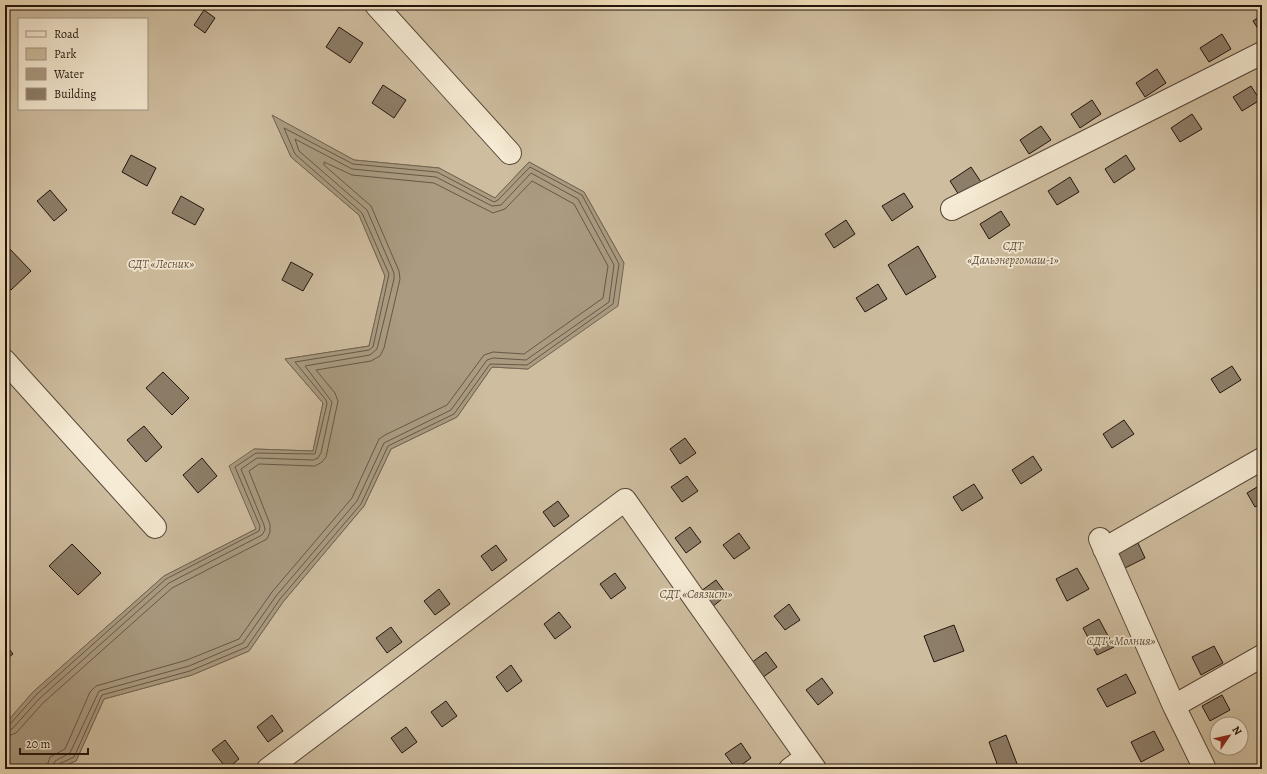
<svg xmlns="http://www.w3.org/2000/svg" width="1267" height="774" font-family="Alegreya,serif">
	<rect width="100%" height="100%" fill="#f1e0bd"/>
	<filter id="stains"><feTurbulence type="fractalNoise" baseFrequency=".005" numOctaves="4"/><feColorMatrix values="0 0 0 0 .2 0 0 0 0 .09 0 0 0 0 .02 0 0 0 .5 -.17"/></filter>
	<radialGradient id="worn" r=".72"><stop offset=".6" stop-color="#630" stop-opacity="0"/><stop offset="1" stop-color="#630" stop-opacity=".3"/></radialGradient>
	<path fill="#cebd9f" stroke="#786856" fill-rule="evenodd" d="M5,5h1257v764h-1205l19,-8 28,-62 88,-24 57,-24 34,-49 81,-96 27,-57 66,-32 35,-50 36,2 96,-106 -40,-71 -55,-30 -34,36 -56,-30 -85,-8 -81,-44 18,41 68,58 26,61 -16,70 -84,13 38,44 -10,48 -59,-2 2,80 -92,47 -131,116 -28,32zM19,19h128v90h-128zM1217,724h24v24h-24z"/>
	<path fill="#aa9b81" stroke="#736553" d="M272,115l82,45 85,8 56,30 34,-36 55,30 40,71 -6,43 -90,63 -36,-2 -35,50 -66,32 -27,57 -81,96 -34,49 -57,24 -88,24 -28,62 -19,8h-52v-45l28,-32 131,-116 92,-47 -27,-63 25,-17 59,2 10,-48 -38,-44 84,-13 16,-70 -26,-61 -68,-58z"/>
	<g fill="none" stroke-linecap="round" stroke-linejoin="round">
		<path stroke="#665847" stroke-width="1" d="M5,726l5,-2 26,-29 130,-116 93,-48 1,-5 -25,-59 21,-14 59,1 12,-50 -1,-4 -31,-38 74,-12 4,-3 16,-73 -27,-61 -67,-59 -11,-26 69,36 84,8 57,30 4,-2 32,-33 52,28 37,69 -6,40 -86,61 -37,-1 -36,50 -66,32 -27,58 -81,95 -33,48 -57,24 -88,24 -28,62 -15,7 -2,5
			M5,731l7,-2 27,-30 130,-116 93,-48 3,-5 -1,-5 -23,-56 16,-11 56,2 5,-2 3,-5 11,-51 -27,-36 65,-11 7,-6 17,-70v-6l-27,-63 -68,-59 -4,-12 57,30 84,8 56,29 9,-1 30,-32 47,26 36,66 -5,37 -83,58 -33,-2 -6,2 -36,50 -67,33 -27,58 -81,95 -33,47 -54,23 -90,25 -29,62 -15,8 -3,8
			M5,737l11,-4 27,-30 129,-115 95,-49 3,-7v-8l-21,-53 10,-7 56,2 7,-4 4,-5 12,-56 -3,-8 -19,-23 55,-9 9,-5 4,-8 16,-69 -1,-8 -28,-65 -47,-41v-3l28,13 82,8 59,30 12,-4 27,-28 42,23 34,62 -5,32 -79,56 -31,-2 -9,3 -37,50 -62,30 -6,4 -27,59 -80,94 -33,47 -52,21 -91,26 -6,6 -25,57 -15,8 -4,12"/>
	</g>
	<path fill="#8d7e69" stroke="#21140d" d="M204,10l11,8 -10,15 -11,-8z
		M1262,15v20l-9,-14z
		M339,27l24,16 -13,20 -24,-16z
		M1222,34l9,15 -22,13 -9,-14z
		M1157,69l9,14 -21,14 -9,-14z
		M383,85l23,15 -12,18 -22,-15z
		M1251,86l9,14 -18,11 -9,-14z
		M1092,100l9,14 -21,14 -9,-14z
		M1192,114l10,15 -22,13 -9,-14z
		M1041,126l10,14 -22,14 -9,-14z
		M131,155l25,13 -9,18 -25,-14z
		M1126,155l9,14 -21,14 -9,-14z
		M971,167l10,15 -22,13 -9,-14z
		M1070,177l9,15 -22,13 -9,-14z
		M50,190l17,20 -13,11 -17,-20z
		M904,193l9,14 -21,14 -10,-15z
		M181,196l23,13 -9,16 -23,-12z
		M1001,211l9,14 -21,14 -9,-15z
		M846,220l9,14 -21,14 -9,-14z
		M5,244l26,27 -20,19 -6,-6z
		M918,246l18,31 -30,18 -18,-30z
		M291,262l22,12 -10,17 -21,-11z
		M878,284l9,15 -22,13 -9,-14z
		M1232,366l9,14 -21,13 -9,-14z
		M163,372l26,26 -17,17 -26,-27z
		M1124,420l10,14 -22,14 -9,-14z
		M144,426l18,21 -16,15 -19,-22z
		M685,438l11,15 -16,11 -10,-15z
		M1033,456l9,14 -21,14 -9,-14z
		M202,458l15,18 -19,17 -15,-18z
		M687,476l11,15 -16,11 -11,-15z
		M974,484l9,14 -21,13 -9,-14z
		M1262,484v19l-7,4 -8,-14z
		M558,501l11,15 -15,11 -11,-15z
		M690,527l11,15 -15,11 -11,-15z
		M739,533l11,15 -16,11 -11,-14z
		M1138,543l7,15 -20,10 -7,-15z
		M72,544l29,29 -23,22 -29,-29z
		M496,545l11,15 -15,11 -11,-15z
		M1077,568l12,21 -22,12 -11,-22z
		M615,573l11,15 -15,11 -11,-15z
		M716,580l11,15 -15,12 -11,-16z
		M439,589l11,15 -15,11 -11,-14z
		M789,604l11,16 -15,10 -11,-14z
		M559,612l12,15 -16,12 -11,-15z
		M1099,619l15,28 -17,8 -14,-27z
		M954,625l10,26 -30,11 -10,-26z
		M391,627l11,15 -15,11 -11,-15z
		M5,644l8,10 -8,6z
		M1214,646l9,17 -22,12 -9,-18z
		M766,652l11,15 -15,11 -11,-15z
		M511,665l11,16 -15,11 -11,-15z
		M1126,674l10,19 -29,14 -10,-18z
		M822,678l11,15 -15,12 -12,-15z
		M1222,695l8,15 -20,11 -8,-15z
		M446,701l11,15 -15,11 -11,-15z
		M272,715l11,16 -15,11 -11,-15z
		M406,727l11,15 -15,11 -11,-15z
		M1154,731l10,19 -23,12 -10,-20z
		M1006,735l13,34h-20l-10,-27z
		M225,740l14,19 -12,10 -15,-19z
		M741,743l10,15 -15,11 -11,-15z"/>
	<g fill="none" stroke-linecap="round" stroke-linejoin="round">
		<g stroke="#554739" stroke-width="24">
			<path id="minor" d="M376,5l134,148
				M952,209l310,-156
				M5,361l150,166
				M1100,539l74,167 31,63
				M1104,549l158,-90
				M1174,706l88,-50
				M268,769l357,-269 190,269
				M790,769l16,-12"/>
		</g>
		<use href="#minor" stroke="#f6ebd4" stroke-width="22"/>
	</g>
	<g text-anchor="middle" stroke-width="3.5" stroke-linejoin="round" paint-order="stroke">
		<g font-size="12" font-style="italic" fill="#5e4f40" stroke="#f6ebd4">
			<text x="1013" y="250">СДТ<tspan x="1013" dy="14">«Дальэнергомаш-1»</tspan></text>
			<text x="161" y="268">СДТ «Лесник»</text>
			<text x="696" y="598">СДТ «Связист»</text>
			<text x="1121" y="645">СДТ «Молния»</text>
		</g>
	</g>
	<rect width="1267" height="774" fill="none" stroke="#f1e0bd" stroke-width="20"/>
	<rect x="6" y="6" width="1255" height="762" fill="none" stroke="#21140d" stroke-width="2"/>
	<rect x="10" y="10" width="1247" height="754" fill="none" stroke="#21140d"/>
	<rect x="18" y="18" width="130" height="92" fill="#f6ebd4" stroke="#a19584"/>
	<rect x="26" y="31" width="20" height="6" fill="#f6ebd4" stroke="#a19584"/>
	<text x="54" y="38" font-size="12" fill="#21140d">Road</text>
	<rect x="26" y="48" width="20" height="12" fill="#cebd9f" stroke="#a19584"/>
	<text x="54" y="58" font-size="12" fill="#21140d">Park</text>
	<rect x="26" y="68" width="20" height="12" fill="#aa9b81" stroke="#a19584"/>
	<text x="54" y="78" font-size="12" fill="#21140d">Water</text>
	<rect x="26" y="88" width="20" height="12" fill="#8d7e69" stroke="#a19584"/>
	<text x="54" y="98" font-size="12" fill="#21140d">Building</text>
	<g transform="translate(1229 736) rotate(56)"><circle r="19" fill="#f6ebd4" stroke="#a19584"/>
	<path d="M0-3L7 15L0 10L-7 15Z" fill="#8f2418"/>
	<text y="-6" font-size="11" font-weight="bold" text-anchor="middle" fill="#21140d">N</text>
	</g>
	<path d="M20 748v6h68v-6" fill="none" stroke="#21140d" stroke-width="2"/>
	<text x="26" y="748" font-size="12" fill="#21140d" stroke="#f6ebd4" stroke-width="3" paint-order="stroke">20 m</text>
	<rect width="100%" height="100%" filter="url(#stains)"/>
	<rect width="100%" height="100%" fill="url(#worn)"/>
</svg>
